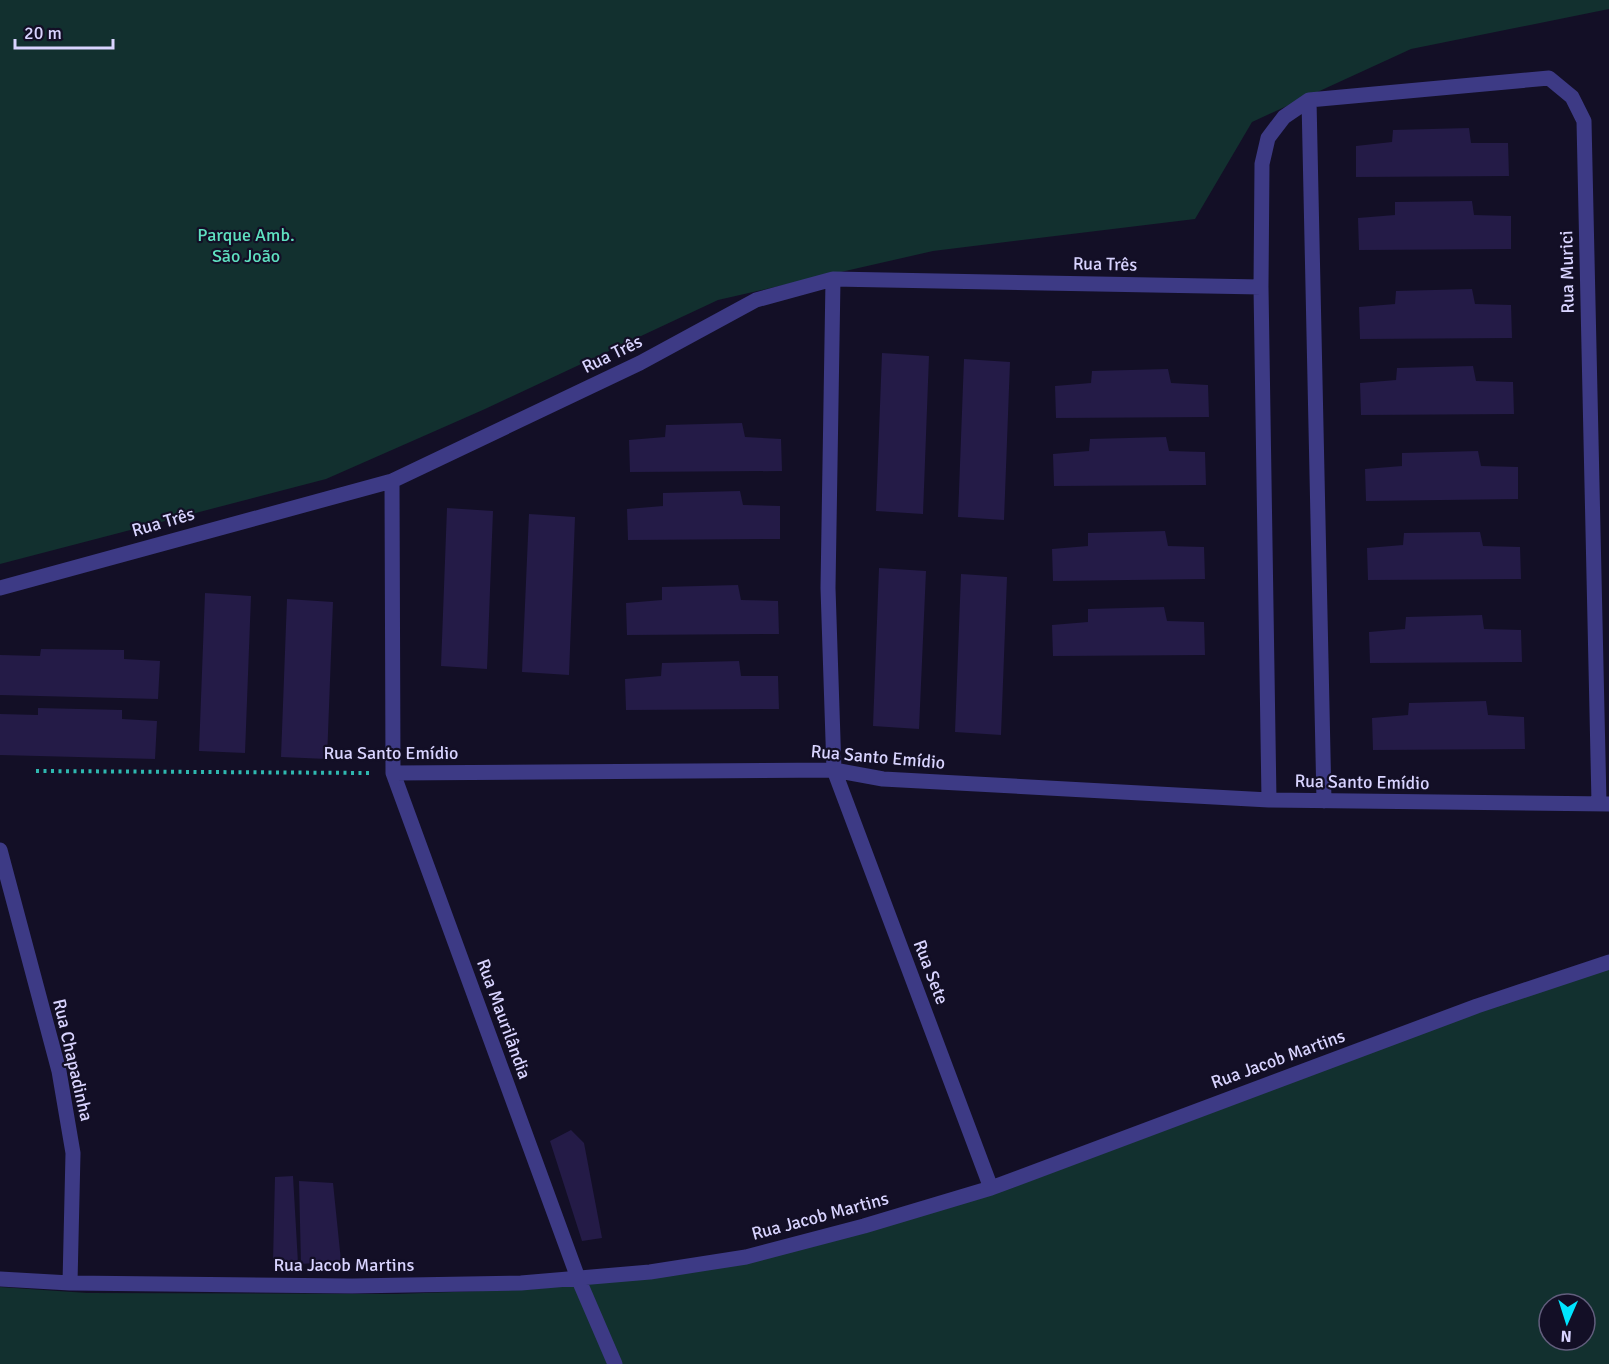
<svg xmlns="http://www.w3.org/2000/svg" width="1609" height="1364" font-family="Signika,sans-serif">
	<rect width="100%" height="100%" fill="#130f26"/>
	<path fill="#12302f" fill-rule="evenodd" d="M0,0h1609v9l-198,40 -159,73 -57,97 -262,32 -215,49 -233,109 -159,70 -326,85z
		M1609,966v398h-1609v-77l87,6 309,1 139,-5 115,-17 214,-46zM1549,1304h36v36h-36z"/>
	<path fill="#241b47" d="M1469,128l2,15h37l1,33 -153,1v-31l36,-4 1,-12z
		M1472,201l2,14 37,1v33l-152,1 -1,-32 37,-3v-13z
		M1472,289l3,15 36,1 1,33 -152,1 -1,-32 36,-3 1,-13z
		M882,353l47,3 -6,158 -47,-3z
		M964,359l46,3 -6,158 -46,-3z
		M1473,366l3,15 37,1 1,32 -153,1 -1,-32 36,-3 1,-12z
		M1168,369l3,14 37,2 1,32 -153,1 -1,-32 36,-3 1,-12z
		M742,423l3,14 36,2 1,32 -152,1 -1,-32 36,-3 1,-12z
		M1166,437l3,14 36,1 1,33 -152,1 -1,-32 36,-3 1,-12z
		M1478,451l3,15 37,1v32l-152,2 -1,-32 37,-3v-13z
		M740,491l3,14 37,1v33l-152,1 -1,-31 36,-3v-13z
		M447,508l46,3 -6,158 -46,-3z
		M529,514l46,3 -6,158 -47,-3z
		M1165,531l3,15 36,1 1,32 -152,2 -1,-32 36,-3v-13z
		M1480,532l3,14 37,1 1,32 -153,1 -1,-32 36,-3 1,-12z
		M879,568l47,3 -7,158 -46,-3z
		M961,574l46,3 -6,158 -46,-3z
		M738,585l3,15 37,1 1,33 -152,1 -1,-32 36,-3v-13z
		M205,593l46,3 -6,157 -46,-2z
		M287,599l46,3 -6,157 -46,-2z
		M1164,607l3,14 37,1 1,33 -152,1 -1,-31 36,-3v-13z
		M1482,615l2,14 37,1 1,32 -152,1 -1,-31 36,-3 1,-12z
		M41,649l83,1v9l36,2 -2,38 -158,-4v-40l40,1z
		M739,661l2,15h37l1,33 -153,1 -1,-31 36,-3 1,-13z
		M1486,701l2,14 36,2 1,32 -152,1 -1,-32 36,-3 1,-12z
		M38,708l84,2v9l35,2 -2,38 -155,-4v-41l38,1z
		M571,1130l13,13 18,95 -20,3 -32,-100z
		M293,1176l5,87 -25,-1 2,-85z
		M299,1181l34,2 8,78 -40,3z"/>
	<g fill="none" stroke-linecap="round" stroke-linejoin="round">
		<path stroke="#2fb8b0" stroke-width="4" stroke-dasharray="3 4.5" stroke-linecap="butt" d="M36,771l335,2"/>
		<path stroke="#3d3a85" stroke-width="15" d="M1309,100l15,701
			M833,279l-5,309 6,182 157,418
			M392,481l1,292 185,505 37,86
			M0,588l392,-107 248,-118 116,-63 77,-21 428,8
			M393,773l441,-3 49,9 386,21 340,4
			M1269,800l-8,-513 1,-123 6,-26 16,-21 25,-17 240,-22 23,19 12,24 15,682
			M0,850l59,221 14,82 -3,130
			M0,1279l70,4 282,3 169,-3 129,-11 96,-15 118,-31 127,-38 486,-182 132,-44"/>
	</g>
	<g text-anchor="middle" stroke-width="4.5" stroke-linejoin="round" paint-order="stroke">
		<g font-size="18" fill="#5fe0c0" stroke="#130f26">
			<text x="246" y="241">Parque Amb.<tspan x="246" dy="21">São João</tspan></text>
		</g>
		<g font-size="18" fill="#d9d4ff" stroke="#130f26">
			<text transform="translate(1105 264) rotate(1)" y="6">Rua Três</text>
			<text transform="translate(1567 272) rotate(-91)" y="6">Rua Murici</text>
			<text transform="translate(612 354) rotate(-26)" y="6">Rua Três</text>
			<text transform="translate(163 522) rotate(-16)" y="6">Rua Três</text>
			<text x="391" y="759">Rua Santo Emídio</text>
			<text transform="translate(878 757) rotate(5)" y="6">Rua Santo Emídio</text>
			<text transform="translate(1362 782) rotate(1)" y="6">Rua Santo Emídio</text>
			<text transform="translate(931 972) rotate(69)" y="6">Rua Sete</text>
			<text transform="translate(504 1019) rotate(70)" y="6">Rua Maurilândia</text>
			<text transform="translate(1278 1059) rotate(-20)" y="6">Rua Jacob Martins</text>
			<text transform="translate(73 1060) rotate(77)" y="6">Rua Chapadinha</text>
			<text transform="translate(820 1216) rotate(-15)" y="6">Rua Jacob Martins</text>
			<text x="344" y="1271">Rua Jacob Martins</text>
		</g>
	</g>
	<g transform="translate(1567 1322) rotate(183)"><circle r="28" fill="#130f26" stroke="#625e7d" stroke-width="1.5"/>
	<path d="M0-4.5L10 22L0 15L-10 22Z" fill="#00e5ff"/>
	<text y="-9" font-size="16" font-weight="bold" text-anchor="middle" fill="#d9d4ff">N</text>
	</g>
	<path d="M15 39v9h98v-9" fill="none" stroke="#d9d4ff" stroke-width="3"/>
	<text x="24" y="39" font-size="18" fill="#d9d4ff" stroke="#130f26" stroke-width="4.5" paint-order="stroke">20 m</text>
</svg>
